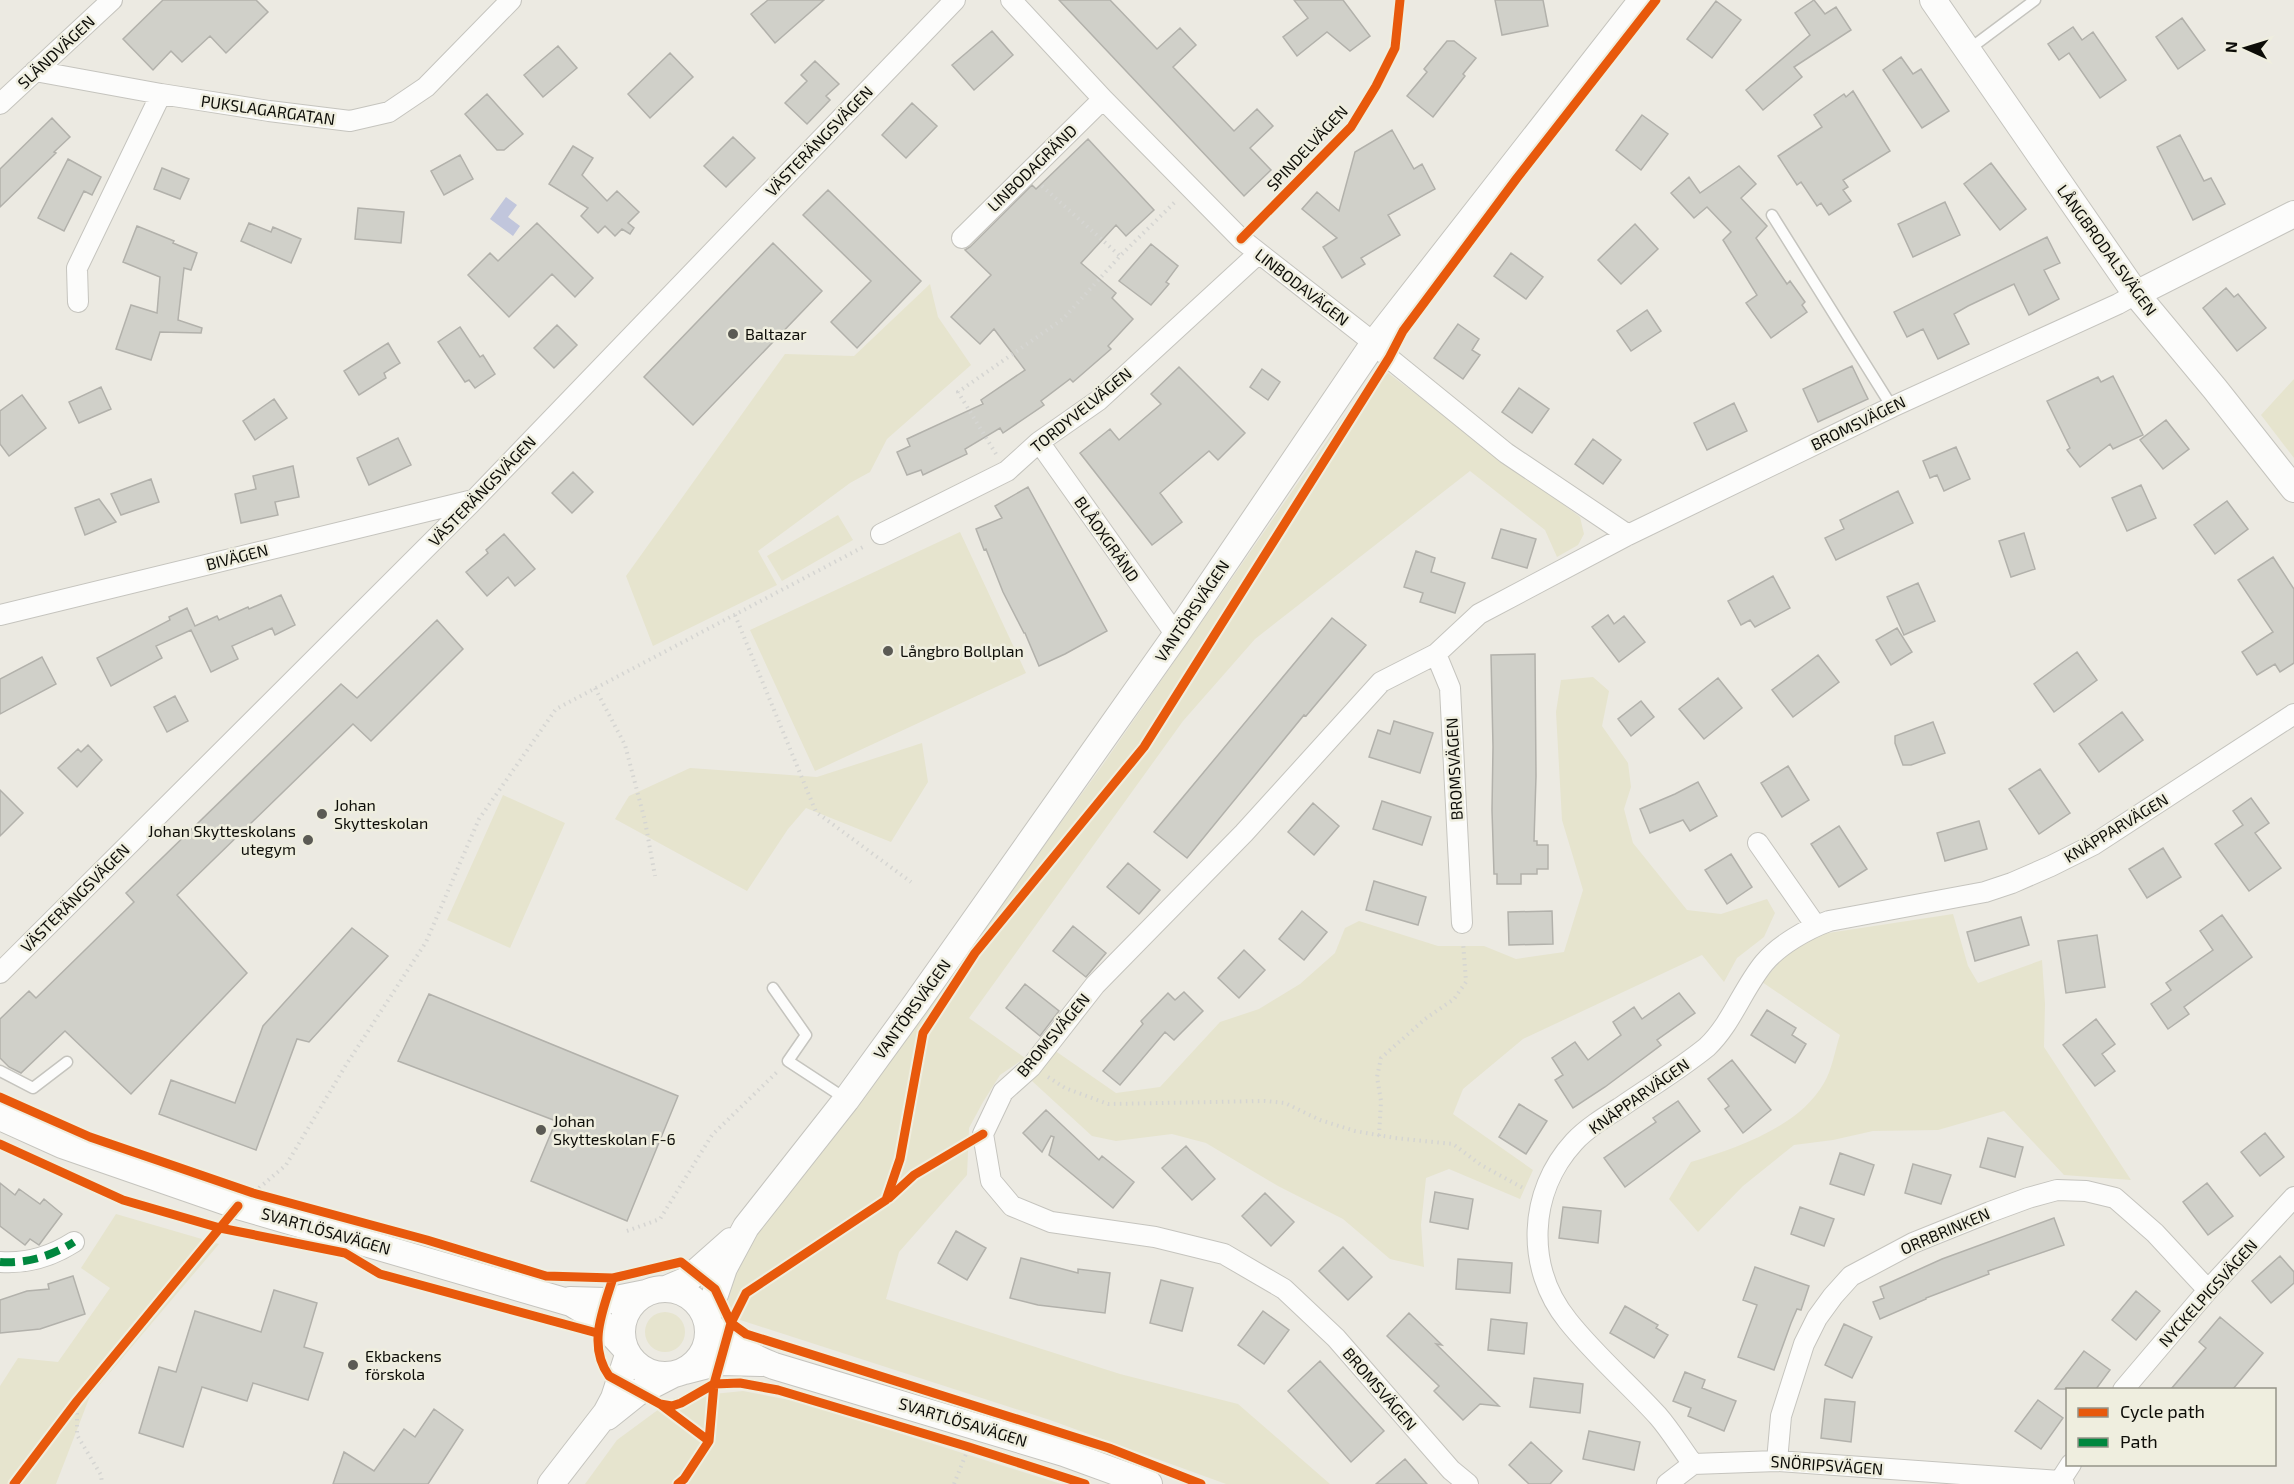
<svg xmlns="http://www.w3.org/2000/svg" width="2294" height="1484" font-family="'Exo 2',sans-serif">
	<rect width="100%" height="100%" fill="#eceae2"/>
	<path fill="#e6e4ce" d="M930,284l8,33 33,48 -84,74 -17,33 -20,11 -92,68 19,34 -124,61 -27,-70 159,-222 69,2z
		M1388,373l192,144 4,17 -6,11 -21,12 -12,-27 -75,-59 -215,168 -72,82 -214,297 56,40 -25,17 -17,27 -14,26 -2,47 -68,77 -13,47 234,75 118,30 92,80h-104l-176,-64 -322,-104 1,-38 26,-44 69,-86 278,-382 243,-351z
		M2294,379v79l-33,-43z
		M838,515l15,25 -71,41 -15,-25z
		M960,532l66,141 -211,98 -65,-141z
		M1593,677l16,14 -7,35 26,37 3,24 -7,22 9,34 54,67 34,4 46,-15 8,14 -11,24 -27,21 -13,24 -22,-27 -179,84 -60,50 -10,25 80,56 -13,29 -71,-30 -23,9 -5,47 3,42 -34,-8 -47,-40 -65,-33 -72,-43 -34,-9 -56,7 -24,-5 -60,-55 22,-31 62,43 44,-6 60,-65 39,-13 41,-25 35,-31 10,-25 14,-7 79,25h46l32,13 48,-7 19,-62 -21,-70 -6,-108 5,-32z
		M922,743l6,39 -37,60 -85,-34 -18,21 -41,62 -132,-72 14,-23 61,-28 127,9z
		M503,795l62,28 -55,125 -63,-28z
		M1953,914l15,52 10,17 64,-23 3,44 -1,43 87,133 -67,-5 -60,-64 -66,19 -65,1 -40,9 -39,5 -51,41 -45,46 -29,-33 22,-37c46,-14 108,-35 133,-79 8,-13 11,-33 16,-48l-78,-53 40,-45z
		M116,1214l103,30 -129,152 -34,88h-56v-98l18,-28 40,4 52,-74 -29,-20z
		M645 1332a20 20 0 1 1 40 0a20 20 0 1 1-40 0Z
		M743,1391l57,11 261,82h-476l32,-44 57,-42z"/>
	<path fill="#c1c6dc" d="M506,197l11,8 -9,12 12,9 -7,10 -23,-17z"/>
	<path fill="#d0d0c9" stroke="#b2b1ab" stroke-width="1.5" d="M163,0h93l12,12 -42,41 -16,-17 -28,26 -11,-11 -18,19 -30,-31z
		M768,0h56l-49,43 -24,-29z
		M1059,0h51l47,49 23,-21 16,17 -23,22 61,64 23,-22 16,17 -23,22 21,22 -27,26z
		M1294,0h49l27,36 -20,15 -23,-19 -30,24 -14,-19 25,-19z
		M1495,0h48l5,26 -46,9z
		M1814,0l11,14 11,-7 15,23 -57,37 8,10 -39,33 -17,-20 64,-55 -15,-22z
		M1716,1l25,19 -29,38 -25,-19z
		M2182,18l23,32 -27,19 -22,-32z
		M2073,27l9,13 11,-8 33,48 -26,18 -31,-45 -10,7 -11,-16z
		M992,31l21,24 -39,35 -22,-25z
		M1447,41h7l22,17 -13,16 2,2 -32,41 -26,-21 20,-24 -3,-3z
		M558,46l19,22 -34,29 -19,-22z
		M670,53l23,24 -43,41 -22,-24z
		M1901,57l12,17 8,-5 28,42 -27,17 -39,-58z
		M815,61l24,23 -13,12 4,4 -23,24 -22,-21 22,-22 -6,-6z
		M1853,91l37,60 -47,29 5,7 -5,3 8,11 -22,14 -8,-12 -4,3 -16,-24 -4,3 -19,-29 44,-29 -8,-12 30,-21 2,3z
		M487,94l36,40 -19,16h-7l-32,-36z
		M912,103l25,23 -31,32 -24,-23z
		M1642,115l26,19 -27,36 -25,-20z
		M52,118l18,19 -16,15 2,1 -56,54v-38z
		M1392,130l22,39 8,-5 13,25 -47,26 12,20 -39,23 4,6 -23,14 -19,-31 14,-9 -35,-29 15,-17 22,19 16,-59z
		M2180,135l24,46 7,-3 14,26 -32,16 -36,-73z
		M733,137l22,21 -29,29 -22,-21z
		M1088,139l66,71 -28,26 -10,-11 -35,38 35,30 -4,5 21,21 -25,27 3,3 -38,33 -3,-3 -29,22 3,4 -41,28 -3,-5 -35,21 2,5 -44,21 -2,-5 -14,5 -10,-23 13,-6 -3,-7 76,-35 -2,-4 44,-30 -31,-41 -14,15 -29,-27 40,-42 -26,-25 5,-3 62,-62 4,4z
		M573,146l20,12 -11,17 25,26 10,-10 22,21 -11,11 6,5 -4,6 -8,-5 -7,7 -10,-10 -7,7 -17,-17 7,-8 -39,-24z
		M460,155l13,24 -29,16 -13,-24z
		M68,159l33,18 -9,18 -8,-4 -20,40 -26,-13z
		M1991,163l35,46 -26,21 -36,-46z
		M1739,166l17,18 -15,14 26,28 -11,12 31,46 3,-3 15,21 -3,3 5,7 -36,26 -25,-35 11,-8 -34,-55 8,-8 -24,-25 -13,11 -23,-25 18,-16 11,16z
		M162,168l27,11 -9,20 -26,-10z
		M828,190l93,91 -64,67 -26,-26 40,-41 -68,-66z
		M1945,202l15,33 -47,22 -15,-33z
		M358,208l46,4 -3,31 -46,-4z
		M249,223l22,9 2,-5 28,12 -10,24 -50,-22z
		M537,223l56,55 -18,19 -23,-23 -43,43 -41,-42 22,-22 8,8z
		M1635,224l23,25 -37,35 -23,-24z
		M137,226l37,15 -1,2 24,10 -6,17 -7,-2 -6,52 24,8 -1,5 -41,-1 -9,28 -35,-11 15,-44 26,8 3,-36 -37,-15z
		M2047,237l13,26 -16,7 15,29 -30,16 -15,-31 -46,22 -14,8 15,30 -31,15 -15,-30 -16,8 -13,-25z
		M773,243l49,48 -129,134 -49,-48z
		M1151,244l27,22 -12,16 3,2 -18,21 -32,-24z
		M1511,253l32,24 -17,22 -32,-23z
		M2226,288l8,9 4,-3 28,34 -29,23 -34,-43z
		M1647,310l14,21 -30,20 -14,-20z
		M1458,324l21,15 -7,11 8,5 -17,24 -29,-21z
		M557,325l20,20 -23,23 -20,-20z
		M460,327l20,30 3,-2 12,19 -20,14 -6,-8 -4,2 -27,-40z
		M388,343l12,20 -16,10 2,5 -27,17 -15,-24z
		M1852,366l16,33 -50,23 -15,-33z
		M1179,367l66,66 -27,27 -9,-9 -49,42 22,29 -30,23 -72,-92 30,-24 9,11 42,-36 -10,-10z
		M1262,369l18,13 -12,18 -18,-13z
		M2113,376l30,59 -30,14 -3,-5 -30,23 -13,-17 3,-2 -23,-47 51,-24 3,5z
		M101,387l10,22 -32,14 -10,-21z
		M1519,388l30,21 -17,24 -30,-21z
		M22,395l24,33 -37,28 -9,-12v-33z
		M274,399l13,19 -32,22 -12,-19z
		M1734,403l13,28 -40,19 -13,-27z
		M2166,420l23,29 -26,20 -23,-29z
		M398,438l13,27 -42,20 -12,-27z
		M1593,439l28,21 -18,24 -28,-20z
		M1956,447l14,32 -26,12 -7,-16 -7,3 -7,-17z
		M293,466l6,31 -24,5 3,13 -37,8 -6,-29 21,-5 -3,-13z
		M573,472l20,20 -21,21 -20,-20z
		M151,479l8,23 -38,13 -10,-21z
		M2141,485l15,33 -29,13 -15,-33z
		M1028,487l79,144 -42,23 -26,12 -14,-33h-1l-21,-41 -17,-43 -2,1 -8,-21 26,-11 -7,-12z
		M1898,491l15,32 -77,37 -11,-22 19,-9 -4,-9z
		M99,499l17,23 -31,13 -10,-27z
		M2227,501l21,28 -33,25 -21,-29z
		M1501,529l35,10 -9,29 -35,-10z
		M2024,533l11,36 -24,8 -12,-36z
		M504,534l31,35 -20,17 -7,-9 -21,19 -21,-24 22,-19 -2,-3z
		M1416,551l19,7 -4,14 34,11 -10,30 -35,-11 3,-9 -19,-6z
		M2273,557l21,32v74l-14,9 -5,-8 -18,11 -15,-23 31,-20 -35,-52z
		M1773,576l17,32 -35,19 -5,-7 -9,5 -13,-24z
		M1918,583l17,38 -31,14 -17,-38z
		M281,595l14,30 -20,10 -3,-7 -40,18 6,13 -27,13 -20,-42 -35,16 6,12 -51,28 -14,-28 73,-38 -1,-3 18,-9 8,18 22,-10 2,4 29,-13 1,2z
		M1608,615l6,9 10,-8 21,26 -26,20 -27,-35z
		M1332,618l34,27 -60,71 -2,-1 -117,143 -33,-26z
		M437,620l26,29 -92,92 -18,-17 -176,171 70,78 -116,121 -66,-63 -44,42 -12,-6 -9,-9v-39l29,-28 7,7 98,-96 -8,-9 215,-209 16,14z
		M1897,628l15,24 -21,13 -15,-25z
		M2077,652l20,28 -43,32 -20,-28z
		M1535,654l1,122 -2,65h3v4h11v24h-11v5h-16v10h-24v-10h-3l-2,-64 1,-63 -2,-92z
		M1818,655l21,27 -46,35 -21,-27z
		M42,657l14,27 -56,30v-35z
		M1718,678l24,30 -38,31 -25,-30z
		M175,696l13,25 -21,11 -13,-25z
		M1641,701l13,16 -23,19 -13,-17z
		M2122,712l21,28 -44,32 -20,-28z
		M1394,721l39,12 -13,40 -51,-16 9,-27 12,4z
		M1933,722l12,31 -34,12h-8l-8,-22v-7z
		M88,745l14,15 -25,27 -19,-19 20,-19 3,3z
		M1788,766l21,34 -27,17 -21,-34z
		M2040,769l30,44 -31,21 -30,-45z
		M1698,782l19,34 -27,15 -7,-11 -33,13 -10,-24 35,-15z
		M0,790l23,23 -23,23z
		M2251,798l18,25 -14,10 26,35 -32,23 -34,-47 28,-19 -10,-14z
		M1382,801l49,16 -9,28 -49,-16z
		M1313,803l26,23 -25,29 -26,-23z
		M1979,821l8,28 -42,12 -8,-28z
		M1839,826l28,43 -28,18 -28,-43z
		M2163,848l18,29 -34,21 -18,-29z
		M1731,854l21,33 -25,17 -22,-34z
		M1128,863l32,27 -21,24 -32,-27z
		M1374,881l52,16 -8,28 -52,-15z
		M1302,911l25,21 -23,28 -25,-21z
		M1552,911l1,33 -44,1 -1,-33z
		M2222,915l30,42 -68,50 5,7 -21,15 -17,-25 20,-14 -5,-7 47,-33 -13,-19z
		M2021,917l8,28 -54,16 -8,-29z
		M1073,926l33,27 -20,24 -33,-26z
		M352,928l36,28 -79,86 -12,-3 -41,111 -97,-36 12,-34 64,23 28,-77z
		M2097,935l8,52 -39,6 -8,-52z
		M1244,950l21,20 -26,28 -21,-20z
		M1025,984l34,27 -19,25 -34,-28z
		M1184,992l19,19 -29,29 -9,-8 -45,53 -17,-14 40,-47 -2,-3 27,-28 7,7z
		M1679,993l16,20 -38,27 4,5 -56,42 -32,21 -18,-28 8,-5 -11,-17 23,-16 13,18 33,-25 -8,-13 21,-15 8,12z
		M429,994l249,102 -51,125 -96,-40 25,-60 -158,-60z
		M1767,1010l29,18 -4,7 14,9 -11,19 -44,-28z
		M2096,1019l19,25 -13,10 13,17 -20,15 -32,-41z
		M1732,1060l39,50 -28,23 -18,-24 4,-3 -21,-27z
		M1678,1101l22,30 -75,56 -21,-29 52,-36 -3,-4z
		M1519,1104l28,17 -21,33 -27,-17z
		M1046,1110l53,50 3,-4 32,26 -21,26 -64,-53 5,-18 -3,-1 -9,16 -19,-19z
		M2265,1133l19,24 -24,19 -19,-24z
		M1988,1138l35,9 -8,30 -35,-10z
		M1186,1146l29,33 -23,21 -30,-32z
		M1840,1153l34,12 -10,30 -34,-11z
		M1913,1164l38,11 -10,29 -36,-11z
		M0,1183l15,12 4,-6 21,15 4,-5 18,15 -23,31 -9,-6 -5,6 -25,-19z
		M2207,1183l26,33 -25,19 -25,-33z
		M1435,1192l38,7 -5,30 -38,-7z
		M1265,1193l29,29 -23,24 -29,-30z
		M1563,1207l38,4 -3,32 -39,-5z
		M1800,1207l34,12 -10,27 -33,-12z
		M2054,1218l10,27 -76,26 1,3 -63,24v1l-46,20 -7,-17 11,-4 -4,-11 62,-28z
		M956,1231l30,17 -19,32 -29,-17z
		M1343,1247l29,30 -24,23 -29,-29z
		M2280,1256l14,16v11l-23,20 -19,-22z
		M1021,1258l57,15v-4l32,4 -5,40 -67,-8 -28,-7z
		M1458,1259l54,4 -2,30 -54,-4z
		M1755,1267l54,19 -8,24 -4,-1 -6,14 -17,47 -36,-13 19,-52 -14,-5z
		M73,1276l12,38 -45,15 -40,4v-33l27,-9 22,-2 -1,-5z
		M1161,1280l32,8 -11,43 -32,-8z
		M274,1290l43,13 -13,44 19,6 -15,47 -55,-17 -6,18 -45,-14 -19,60 -44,-14 20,-66 17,5 19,-61 66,21z
		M2136,1291l24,20 -24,29 -24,-20z
		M1625,1306l33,19 -2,3 12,7 -14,23 -44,-25z
		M1263,1311l26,19 -25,34 -26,-19z
		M1409,1313l33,32 -6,-1 63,62 -19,-2 -17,16 -29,-29 5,-5 -52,-50z
		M2220,1317l43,36 -30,36h-62l35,-41 -7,-6z
		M1491,1319l36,4 -3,31 -36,-4z
		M1844,1324l28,13 -20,41 -27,-13z
		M2084,1351l26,19 -14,19h-41z
		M1320,1361l64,70 -33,31 -63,-71z
		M1685,1372l20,8 -3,8 34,13 -12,30 -36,-15 3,-8 -18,-7z
		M1534,1378l49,6 -3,29 -50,-6z
		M1825,1399l30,3 -4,40 -30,-4z
		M2038,1400l25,18 -22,31 -26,-18z
		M434,1409l29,21 -35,54h-95l11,-32 30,19 30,-42 11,8z
		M1589,1431l51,11 -6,28 -51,-11z
		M1531,1442l31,29 -12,13h-21l-20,-19z
		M1405,1459l22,25h-51z"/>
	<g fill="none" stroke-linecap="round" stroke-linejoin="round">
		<g stroke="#c5c4be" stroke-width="13">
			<path id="service" d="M1968,50l67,-50
				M1772,215l120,192
				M773,988l33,47 -18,26 58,38
				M0,1071l33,17 34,-26"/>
		</g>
		<g stroke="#c5c4be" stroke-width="22">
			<path id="minor" d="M1011,0l92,99 138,140 133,104 15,15 117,95 122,82
				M35,71l126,23 108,17 81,10 39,-9 37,-25 85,-87
				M0,104l112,-104
				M962,238l141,-139
				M78,302l-1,-34 84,-174
				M1039,442l137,193
				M881,534l126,-63 32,-29 60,-42 160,-147
				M0,615l473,-115
				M1436,654l14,34 12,235
				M1758,843l58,83
				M0,973l474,-473 481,-500
				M0,1262c26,2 52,-6 74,-20
				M2123,1390l85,-100 86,-93
				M1777,1461l4,-45 23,-72 13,-26 16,-22 18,-20 62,-33 77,-31 38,-14 29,-8 29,1 29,7 40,35 53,57
				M1693,1464c-12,-16 -22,-33 -35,-48 -29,-32 -63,-61 -90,-95 -43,-53 -40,-129 6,-179 13,-14 31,-25 47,-35 29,-20 59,-38 86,-60 25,-24 35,-57 57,-84 15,-18 43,-34 65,-42l156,-29 27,-9 39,-17 42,-21 201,-131
				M2060,1481l11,-17
				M1468,1484l-17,-14 -115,-132 -52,-49 -60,-35 -69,-17 -104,-15 -39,-16 -21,-25 -8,-47 20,-42 28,-25 64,-82 149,-152 137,-151 55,-28 43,-40 149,-79 264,-128 226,-103 18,-10
				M1667,1484l26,-20 84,-3 283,20 4,3"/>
		</g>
		<g stroke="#c5c4be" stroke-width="28">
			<path id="tertiary" d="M1933,0l203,294 79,95 79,100
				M2136,294l158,-80
				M0,1117l62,28 176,61 333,97 28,17 25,27
				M622 1332a43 43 0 1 1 86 0a43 43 0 1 1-86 0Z
				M666,1289l21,-9 44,-39
				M570,1300l36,1 40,-8
				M707,1318l17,-50 22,-41 100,-127 69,-95 261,-370 198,-292 268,-343
				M708,1324c20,19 40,32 66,42l290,87 85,31
				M685,1371l35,-9 41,1
				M607,1417l30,-24 35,-18
				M551,1484l55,-71 8,-15 14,-43"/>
		</g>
		<path stroke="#d5d5d2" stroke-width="4" stroke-dasharray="1.5 4.5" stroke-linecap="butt" d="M1042,186l78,70
			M996,454l-38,-62 105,-73 57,-63 56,-55
			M735,615l81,197 95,70
			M595,688l30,57 20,76 10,55
			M1048,1077l17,11 43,16 157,-3 20,2 35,17 35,11 40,7 58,6 28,21 44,24
			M1379,1136l2,-35 -4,-24 4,-19 44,-39 29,-20 12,-17 -3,-40
			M259,1188l27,-23 60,-100 80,-123 53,-123 77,-110 309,-163
			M627,1231l33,-12 52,-84 65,-63
			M77,1401v34l24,40 1,9
			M954,1484l14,-35"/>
		<use href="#service" stroke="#fcfcfb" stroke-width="10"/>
		<use href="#minor" stroke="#fcfcfb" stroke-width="20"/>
		<use href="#tertiary" stroke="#fcfcfb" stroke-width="26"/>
		<path stroke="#00873e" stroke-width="8" stroke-dasharray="15 8" stroke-linecap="butt" d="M0,1262c26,2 52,-6 74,-20"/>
		<g stroke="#efeedf" stroke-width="13">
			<path id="cycleway" d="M1241,239l110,-112 25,-41 19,-38 5,-48
				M0,1097l90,40 163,56 174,47 119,36 67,2 68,-16 34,27 16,34 15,11 363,114 92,36
				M0,1144l123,56 97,28 125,25 35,21 217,59
				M889,1198l25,-23 69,-41
				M613,1278c-10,32 -26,67 -4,98l51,28 49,37
				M660,1404l12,2 9,-3 33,-19 26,-1 38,7 191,57 116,37
				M14,1484l63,-83 161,-195
				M678,1484l6,-5 25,-38 5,-57 17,-61 15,-30 140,-93 14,-41 23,-126 52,-80 169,-206 245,-389 14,-27 114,-153 139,-178"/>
		</g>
		<use href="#cycleway" stroke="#e8590c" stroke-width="9"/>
	</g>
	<g fill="#5b5a54" stroke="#efeedf" stroke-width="2">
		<circle cx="733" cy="334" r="6"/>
		<circle cx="888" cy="651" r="6"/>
		<circle cx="322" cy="814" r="6"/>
		<circle cx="308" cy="840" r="6"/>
		<circle cx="541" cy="1130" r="6"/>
		<circle cx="353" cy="1365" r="6"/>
	</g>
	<g text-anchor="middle" stroke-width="5" stroke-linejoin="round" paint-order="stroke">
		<g font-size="16" fill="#0d0d08" stroke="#efeedf">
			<text transform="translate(56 52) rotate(-43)" y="6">SLÄNDVÄGEN</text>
			<text transform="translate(268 110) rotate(8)" y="6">PUKSLAGARGATAN</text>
			<text transform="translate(819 141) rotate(-46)" y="6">VÄSTERÄNGSVÄGEN</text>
			<text transform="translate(1307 148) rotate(-47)" y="6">SPINDELVÄGEN</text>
			<text transform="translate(1032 168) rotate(-44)" y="6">LINBODAGRÄND</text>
			<text transform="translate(2107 250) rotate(54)" y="6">LÅNGBRODALSVÄGEN</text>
			<text transform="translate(1302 287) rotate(38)" y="6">LINBODAVÄGEN</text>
			<text transform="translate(1081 410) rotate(-39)" y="6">TORDYVELVÄGEN</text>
			<text transform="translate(1858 423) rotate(-26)" y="6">BROMSVÄGEN</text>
			<text transform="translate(482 491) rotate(-46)" y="6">VÄSTERÄNGSVÄGEN</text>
			<text transform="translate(1107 539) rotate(55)" y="6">BLÅOXGRÄND</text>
			<text transform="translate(237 557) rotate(-14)" y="6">BIVÄGEN</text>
			<text transform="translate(1192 611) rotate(-56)" y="6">VANTÖRSVÄGEN</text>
			<text transform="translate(1454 769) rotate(-93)" y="6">BROMSVÄGEN</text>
			<text transform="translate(2116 828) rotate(-31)" y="6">KNÄPPARVÄGEN</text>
			<text transform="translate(75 898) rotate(-45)" y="6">VÄSTERÄNGSVÄGEN</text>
			<text transform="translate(912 1009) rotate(-54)" y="6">VANTÖRSVÄGEN</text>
			<text transform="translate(1053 1035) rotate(-50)" y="6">BROMSVÄGEN</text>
			<text transform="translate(1639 1096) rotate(-35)" y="6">KNÄPPARVÄGEN</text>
			<text transform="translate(326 1231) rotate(16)" y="6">SVARTLÖSAVÄGEN</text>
			<text transform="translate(1945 1231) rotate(-23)" y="6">ORRBRINKEN</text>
			<text transform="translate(2208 1293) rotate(-48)" y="6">NYCKELPIGSVÄGEN</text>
			<text transform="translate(1380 1389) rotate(49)" y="6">BROMSVÄGEN</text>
			<text transform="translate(963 1422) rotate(17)" y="6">SVARTLÖSAVÄGEN</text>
			<text transform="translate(1827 1465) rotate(4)" y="6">SNÖRIPSVÄGEN</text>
		</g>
		<g font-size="16" fill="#0d0d08" stroke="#efeedf" text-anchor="start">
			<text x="745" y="340">Baltazar</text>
			<text x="900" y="657">Långbro Bollplan</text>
			<text x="334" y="811">Johan<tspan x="334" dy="18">Skytteskolan</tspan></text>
			<text x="296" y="837" text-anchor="end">Johan Skytteskolans<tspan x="296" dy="18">utegym</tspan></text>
			<text x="553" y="1127">Johan<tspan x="553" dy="18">Skytteskolan F-6</tspan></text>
			<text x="365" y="1362">Ekbackens<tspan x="365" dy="18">förskola</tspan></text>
		</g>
	</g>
	<rect x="2066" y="1388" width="210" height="78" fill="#efeedf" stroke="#959489" stroke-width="1.5"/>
	<rect x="2078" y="1408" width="30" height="9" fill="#e8590c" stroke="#959489" stroke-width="1.5"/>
	<text x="2120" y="1418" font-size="18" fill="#0d0d08">Cycle path</text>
	<rect x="2078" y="1438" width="30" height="9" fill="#00873e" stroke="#959489" stroke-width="1.5"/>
	<text x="2120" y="1448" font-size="18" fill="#0d0d08">Path</text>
	<g transform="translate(2246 48) rotate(274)" stroke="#efeedf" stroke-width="4.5" paint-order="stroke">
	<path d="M0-4.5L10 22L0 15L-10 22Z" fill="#0d0d08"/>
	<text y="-9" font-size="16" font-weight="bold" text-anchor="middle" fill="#0d0d08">N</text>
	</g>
</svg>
